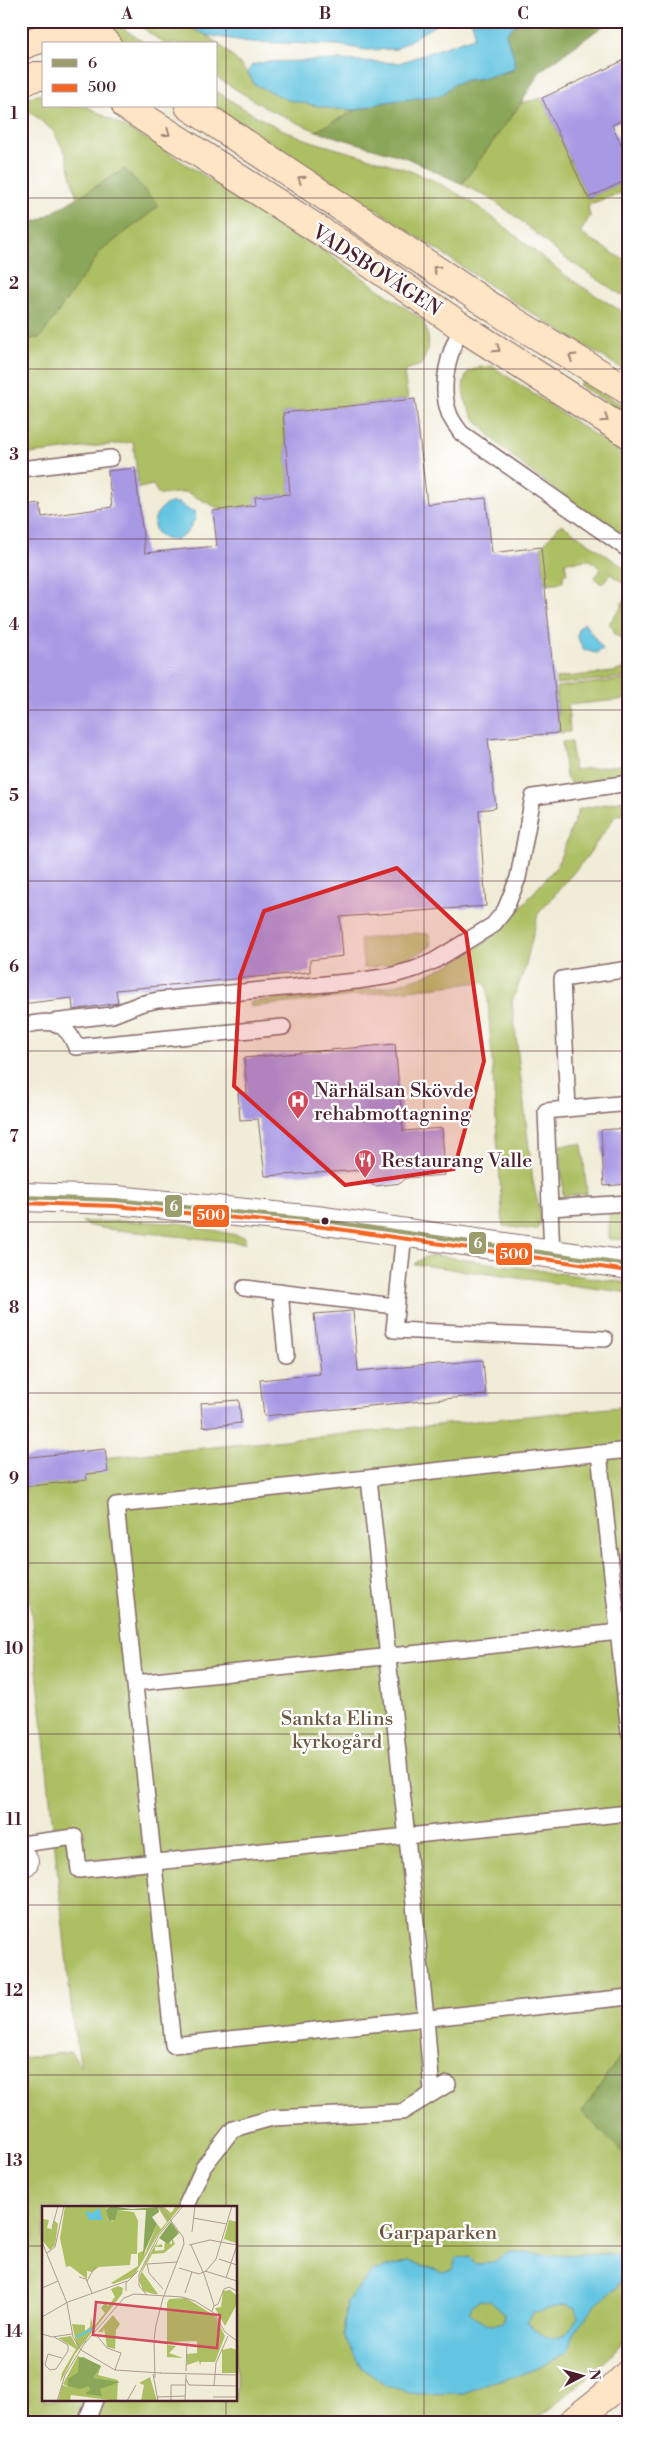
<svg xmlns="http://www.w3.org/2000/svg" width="650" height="2444" font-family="'Libre Bodoni',serif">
	<rect width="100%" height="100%" fill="#fff"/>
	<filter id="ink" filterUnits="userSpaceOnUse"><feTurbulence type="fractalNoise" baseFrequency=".02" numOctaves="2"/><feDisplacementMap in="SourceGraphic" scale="10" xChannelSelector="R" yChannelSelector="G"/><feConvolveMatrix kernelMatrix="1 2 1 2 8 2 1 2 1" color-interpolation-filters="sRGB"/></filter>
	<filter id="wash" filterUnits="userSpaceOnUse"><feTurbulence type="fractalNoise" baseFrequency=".0096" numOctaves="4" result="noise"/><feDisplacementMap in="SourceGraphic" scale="20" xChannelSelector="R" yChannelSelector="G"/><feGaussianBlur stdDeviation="1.12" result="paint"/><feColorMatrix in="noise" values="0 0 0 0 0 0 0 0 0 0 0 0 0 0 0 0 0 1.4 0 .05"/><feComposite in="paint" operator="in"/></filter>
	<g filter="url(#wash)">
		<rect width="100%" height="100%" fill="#f0ecd7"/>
		<path fill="#adbf63" stroke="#7c6f47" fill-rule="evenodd" d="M88,21h25l33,23h-26z
			M133,21c14,0 30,-2 43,0 27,6 66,39 78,63l79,25 23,1 -40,21 -48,-22 -52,-32v-33h-51z
			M216,91c32,21 65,41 101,52 39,12 78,20 115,37 53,25 87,60 133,95 20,15 43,27 64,41v57l-112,-69 -120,-81 -184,-117h3z
			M44,93v13h42l61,33 138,89 39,23 99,69c7,20 8,26 -2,45l-13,4 -4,5 4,25 -125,14 7,81 -35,3 1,8 -34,5 -36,-18 -27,3 -6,-10 -14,3 -6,-46 -112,13v-115l19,-3 61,-86 58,-45 -34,-37 -48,29 -11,-44 -13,-23 -32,-27v-4z
			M542,98l46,100 41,-19v11l-39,14 -2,4 2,8 -10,17 49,30v37l-67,-44 -43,-37 -28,-20 -29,-15 59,-81z
			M492,366l137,92v82c-39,-26 -153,-98 -164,-141 -3,-10 -2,-16 2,-26l12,-6z
			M582,381l47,28v7l-50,-31z
			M561,524l68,47v16l-19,-13 -8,10 -8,-6 7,-9 -11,-9 -25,2 2,12h-4v8l-18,2 -4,-37z
			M629,594v15l-1,-6 -2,-1 2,29 -7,3 1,5 -9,-6 1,-3 -5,-7 14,-17 -2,-1z
			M629,659v18l-73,7v-6l57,-6 13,-4 -3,-8z
			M629,679v20l-61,6 2,27 -11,1 -3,-46z
			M571,741l3,29 55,-6v12l-58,8 -5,-7 -4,-35z
			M629,799v15l-13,1 -30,43 -48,56 -13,54 -13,34 21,180 8,35 -2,9 -3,4 -33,-4 -16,-239 -5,-5 -231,25 -1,-5 138,-15 33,-10 30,-13 46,-30 60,-68 22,-57z
			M417,933l12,1 2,12c-20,13 -43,20 -67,22l-4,-29z
			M582,1144l5,50 -24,2 -3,-51z
			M629,1212v28l-20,-1v-25z
			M126,1221l54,2 65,14v6l-138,-14 -17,-3 -8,-4z
			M434,1255l195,28v10l-215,-29 11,-7z
			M629,1406v929c-30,34 -62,62 -99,88h-509v-365l50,-6 10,14 -8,-41 -52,-512v-47zM44,2208h192v192h-192z"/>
		<path fill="#8aa659" stroke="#6a6242" d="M520,21h90l-70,50 -19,32 -59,81 -55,-26 -91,-27 40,-21 29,-8 57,-7 10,-10 14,-5 18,-2 30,-8c2,-20 -5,-20 -8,-37z
			M125,169l34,37 -58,45 -61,87 -19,2v-114l19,-6z
			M629,2043v116l-47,-47z"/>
		<path fill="#63c5e1" stroke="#567286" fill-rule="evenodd" d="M176,21h266l-46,28 -30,1 -28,-5 -87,-3 -45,-7z
			M471,21h49l-14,12c3,17 10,17 8,36l-30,9 -18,2 -14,5 -10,10 -57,7 -29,8 -23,-1 -45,-9 -34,-16 -6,-12 4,-7 13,-3 72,-2 62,3 75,-26v-9z
			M170,503h9l11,8h4l2,9 -3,1c-3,13 -17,24 -31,16 -16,-9 -5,-30 8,-34z
			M584,623l19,26 -7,4 -12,-3 -7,-13 1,-8z
			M509,2251l36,4 69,-1 8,3 7,-2v16l-5,2 -6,14 -24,18 -21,29 -5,17 -14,9 -32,15 -31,7 -27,11 -47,1 -31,-8 -25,-19 -18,-32 4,-34 26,-30 36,-10 35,11 9,-3 3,-10 14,-2 6,7 16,-1zM480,2300l10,1 14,13 -1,8c-14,5 -24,-1 -34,-10l4,-8zM565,2304l10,4 3,9c-17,29 -30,26 -52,4l6,-7z"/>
		<g id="blocks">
			<path fill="#a899e4" d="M629,58v59l-17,8 17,37v17l-41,19 -46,-100z
				M415,399l12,105 59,-6 6,55 49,-6 18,186 -71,6 8,69 -17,2 7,96 -146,11 3,39 -33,4v12l-194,18 2,13 -45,7 -1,-12 -51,6v-497l19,-3 2,13 70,-10 -4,-36 27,-3 10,85 72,-7 -4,-35 43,-6 -1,-8 35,-3 -7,-81z
				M395,1044l8,87 39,-3 3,47 -39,3 -5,5 -26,3 -9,-5 -1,-11 -100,6 -7,-57 -18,1 -2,-27h9l-3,-35z
				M629,1128v56l-25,2 -3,-56z
				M353,1311l5,60 125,-11 3,35 -222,21 -4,-36 60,-6 -6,-60z
				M239,1400l2,23 -38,4 -2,-24z
				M105,1449l3,23 -22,2 1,6 -66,7v-29z"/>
		</g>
	</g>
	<g filter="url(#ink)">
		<use href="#blocks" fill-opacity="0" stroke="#846767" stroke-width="1"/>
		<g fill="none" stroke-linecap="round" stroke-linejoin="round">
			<g stroke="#846767" stroke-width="18">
				<path id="service" d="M462,327c-13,24 -23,59 -13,86 2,7 8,14 12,20l168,117
					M21,469l90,-11
					M52,1022l60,-7 28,-11 18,-4 199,-19 33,-5 25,-7 19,-8 59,-36 12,-15 13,-32 15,-81 96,-14
					M21,1026c27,-6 44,-8 55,21l207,-20
					M568,1109l-6,-130 67,-10
					M550,1208l79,-5
					M404,1233l-10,97 211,9
					M552,1255l-6,-144 83,-8
					M244,1288l151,18
					M280,1292l6,63
					M629,1450l-513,55 57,540 456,-48
					M599,1453l30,279
					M369,1478l57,540 6,74
					M135,1683l494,-52
					M21,1844l54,-7 4,33 550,-57
					M185,2208l19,-42 29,-37 39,-11 130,-6 46,-28
					M85,2423l10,-23"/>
			</g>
			<g stroke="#846767" stroke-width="30">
				<path id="minor" d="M21,1859l3,3"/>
			</g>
			<g stroke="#846767" stroke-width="30">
				<path id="tertiary" d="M21,1197l95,3 209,21 304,44"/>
			</g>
			<g stroke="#846767" stroke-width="30">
				<path id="secondary" d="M72,21l35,23
					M21,46c20,-9 39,-12 59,-2
					M21,83l15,-7h8
					M126,106l232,149 104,72 167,107
					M189,106l321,213 119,72
					M571,2423l38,-30 20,-20"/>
			</g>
			<use href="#service" stroke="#fff" stroke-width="15"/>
			<use href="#minor" stroke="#fff" stroke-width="28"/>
			<use href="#tertiary" stroke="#fff" stroke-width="28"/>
			<use href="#secondary" stroke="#fde5c5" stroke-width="28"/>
			<g stroke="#fff" stroke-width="8">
				<path id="bus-1" d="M21,1197l95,3 209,21 304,44"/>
			</g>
			<g stroke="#fff" stroke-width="8">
				<path id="bus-2" d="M21,1203l95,3 208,21 304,44"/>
			</g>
			<use href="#bus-1" stroke="#9b9d6e" stroke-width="4"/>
			<use href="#bus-2" stroke="#f26522" stroke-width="4"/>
		</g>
		<defs><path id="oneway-chevron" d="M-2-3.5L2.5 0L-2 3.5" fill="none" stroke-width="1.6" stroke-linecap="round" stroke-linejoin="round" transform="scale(1.25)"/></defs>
		<g stroke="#a48278">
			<use href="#oneway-chevron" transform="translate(167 133) rotate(33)"/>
			<use href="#oneway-chevron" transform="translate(301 179) rotate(-147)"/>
			<use href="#oneway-chevron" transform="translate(436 269) rotate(-146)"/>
			<use href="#oneway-chevron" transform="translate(497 349) rotate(33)"/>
			<use href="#oneway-chevron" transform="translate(572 357) rotate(-148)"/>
			<use href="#oneway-chevron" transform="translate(605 419) rotate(33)"/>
		</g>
	</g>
	<path fill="#d62828" fill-opacity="0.2" stroke="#d62828" stroke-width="4" stroke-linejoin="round" d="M397,868l69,65 18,128 -30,108 -109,16 -111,-99 6,-109 24,-66z"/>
	<path fill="none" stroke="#4a1f2b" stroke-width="1" stroke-opacity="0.55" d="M226,21v2187M424,21v2402M21,198h608M21,369h608M21,539h608M21,710h608M21,881h608M21,1051h608M21,1222h608M21,1393h608M21,1563h608M21,1734h608M21,1905h608M21,2075h608M21,2246h23M236,2246h393M226,2400v23"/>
	<defs>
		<g id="hospital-pin" transform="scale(1.125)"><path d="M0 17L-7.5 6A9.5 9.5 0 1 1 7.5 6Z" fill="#d1495b" stroke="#fff"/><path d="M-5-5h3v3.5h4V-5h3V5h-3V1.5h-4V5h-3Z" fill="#fff"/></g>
		<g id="restaurant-pin" transform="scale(1.125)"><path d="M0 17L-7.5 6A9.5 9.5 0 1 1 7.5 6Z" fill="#d1495b" stroke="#fff"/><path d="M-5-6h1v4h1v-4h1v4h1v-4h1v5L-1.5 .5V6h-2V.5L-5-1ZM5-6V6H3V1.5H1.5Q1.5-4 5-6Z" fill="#fff"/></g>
	</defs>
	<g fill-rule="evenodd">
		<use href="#hospital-pin" x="298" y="1101"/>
		<use href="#restaurant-pin" x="365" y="1160"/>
	</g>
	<circle fill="#4a1f2b" stroke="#fff" stroke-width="2" cx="325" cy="1221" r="4.5"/>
	<g text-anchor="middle" stroke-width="4.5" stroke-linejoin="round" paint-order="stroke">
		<g font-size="20" fill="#4a1f2b" stroke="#fff">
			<text transform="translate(377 270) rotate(33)" y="7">VADSBOVÄGEN</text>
		</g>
		<g font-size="20" fill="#4a1f2b" stroke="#fff" text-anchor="start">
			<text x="314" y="1097">Närhälsan Skövde<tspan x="314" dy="23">rehabmottagning</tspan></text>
			<text x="381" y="1167">Restaurang Valle</text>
		</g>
		<g font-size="20" fill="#6d573f" stroke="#fff">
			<text x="337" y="1725">Sankta Elins<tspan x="337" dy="23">kyrkogård</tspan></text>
			<text x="438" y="2239">Garpaparken</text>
		</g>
	</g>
	<g transform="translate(42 2206)">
		<rect width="195" height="195" fill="#f0ecd7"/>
		<path d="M23,0h45l-4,3 3,12h4l5,-11 16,2 4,9 -1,33h-6l-1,11 -31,2 -7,5 -5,-1v8l-17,-13 -4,1 -6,-29zM115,0h6l8,7 5,-7h5l-24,30 -22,38 -3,3 -19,7 -2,-1 27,-17v-13l7,-3 -1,6 13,-32 4,5 6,-7zM1,13l6,1 -2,8 5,1 2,-9 4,4 -3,21 -5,5 -8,-10zM187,14l8,2 -1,21 -12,-4zM117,32l-3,8 5,-2 2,3h-8v4l9,-1 1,-8 7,2v-6l3,6 -11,9 -12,1 -10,18 16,22h-4l-11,-3 -4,-11 1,-5 6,-14zM76,80l5,2 -1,6 -47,60 -15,29 2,-10 14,-24 -18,-11 13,-2 6,11 -5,-23 13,1v6l5,-4 1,-10 2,11 12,-15 -4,-5 4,-5 3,3 7,-9 -4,-8zM188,84l7,6v8l-12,22 -10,-18 6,-1 2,-16zM144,92l29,18 10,20 -10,26h-14l-1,4 -1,-5 -12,4v-11l10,-1v-12l-29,1v3l8,1 -7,7 14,5 -16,-1v-54l2,-4zM71,109l7,9 -4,6 -1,19 -8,-2 -3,-19 -1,4h-5zM189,142l6,2v23h-15v-23zM36,150l23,10 -3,9 20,5 -1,21 -46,-6 -1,6h-12l4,-16 6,2 -5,-3zM108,171l7,24h-16l3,-16 -5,-2z" fill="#adbf63"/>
		<path d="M68,0l21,3 27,-2 1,5 -7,5 5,7 -14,31 3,-45h-28l-3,10 -6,1 -3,-11zM129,16l8,11 -11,11 -9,-6zM41,151l18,9 -8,12 27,4 -20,7 2,7 -17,-2 5,-4 -1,-4 -9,3 -12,-3v-7l10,-7 1,-14z" fill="#8aa659"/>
		<path d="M57,2l4,12h-14l-4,-9 7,2z" fill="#63c5e1"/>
		<path fill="none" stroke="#63c5e1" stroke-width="2.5" d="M35,131l15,-8"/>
		<path fill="none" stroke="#ae9a92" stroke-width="1" d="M151,12l34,6M10,22l6,-22M150,26l3,-26M0,36l25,61 6,34 8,13 34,20 46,3M147,39l21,-5 27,5M149,39l13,29 10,31 -2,6M5,47l8,-6 9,-41M177,53l18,6M137,62l20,6 7,-3 10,-12 16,-53M163,65l32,10M37,71l7,2 6,14M184,72l11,-33M45,75l8,-14M0,82l16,-7M121,83l-14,-16 -2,-9 30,-2M84,85v-8l12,-12M143,87l7,-21M105,89l-8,-9v-12l19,-38 25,-30M172,100l4,-2 6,-15 5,-2 8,4M0,111l26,-15 59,-21M0,128l10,3 20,-3M12,131l14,8v6l-12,18 -6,1 -5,-5 3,-11 14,4M56,131l9,11 14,5 -6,17M43,137l39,-45 10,-4 48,3 13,4 19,12 11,19 12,9M144,165l1,-28M118,167l77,2M111,168l5,27M113,172l-1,-38 2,-15 7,-27 21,-54 -1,-7 -23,-31M144,173l3,6 48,1M172,180l2,-23 12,-27M115,191l28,-1M171,191h24M15,195l8,-26 21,-34M85,195l9,-16M129,195v-16h14M143,195l1,-26"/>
		<path fill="#d1495b" fill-opacity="0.15" stroke="#d1495b" stroke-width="2.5" d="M54,96l124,13 -3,33 -124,-13z"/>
		<rect width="195" height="195" fill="none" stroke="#4a1f2b" stroke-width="2.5"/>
	</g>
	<g stroke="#fff" stroke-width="2">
		<rect x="164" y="1194" width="19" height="24" rx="5" fill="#9b9d6e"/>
		<rect x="192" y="1204" width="38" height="24" rx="5" fill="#f26522"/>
		<rect x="468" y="1231" width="19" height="24" rx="5" fill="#9b9d6e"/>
		<rect x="495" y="1242" width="38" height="24" rx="5" fill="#f26522"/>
	</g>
	<g font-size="14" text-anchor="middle" font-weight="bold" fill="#fff">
		<text x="174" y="1211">6</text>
		<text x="211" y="1220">500</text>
		<text x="478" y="1248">6</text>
		<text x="514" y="1259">500</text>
	</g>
	<rect width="650" height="2444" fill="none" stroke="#fff" stroke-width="55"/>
	<rect x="42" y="42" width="175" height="65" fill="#ffffff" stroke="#b7a5aa"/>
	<rect x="52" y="59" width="25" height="8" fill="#9b9d6e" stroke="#b7a5aa"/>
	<text x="88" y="68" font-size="15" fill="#4a1f2b">6</text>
	<rect x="52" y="84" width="25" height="8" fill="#f26522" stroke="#b7a5aa"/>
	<text x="88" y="92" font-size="15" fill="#4a1f2b">500</text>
	<g transform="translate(582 2376) rotate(84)" stroke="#ffffff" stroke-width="4" paint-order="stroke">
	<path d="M0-4L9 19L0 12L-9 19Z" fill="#4a1f2b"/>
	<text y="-8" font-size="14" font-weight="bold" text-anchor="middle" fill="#4a1f2b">N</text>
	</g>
	<rect x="28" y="28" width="594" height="2388" fill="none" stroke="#4a1f2b" stroke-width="2"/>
	<g font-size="16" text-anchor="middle" font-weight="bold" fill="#4a1f2b">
		<text x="127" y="19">A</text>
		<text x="325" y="19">B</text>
		<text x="523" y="19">C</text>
		<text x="14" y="119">1</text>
		<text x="14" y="289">2</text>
		<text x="14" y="460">3</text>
		<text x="14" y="630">4</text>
		<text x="14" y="801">5</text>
		<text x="14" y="972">6</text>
		<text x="14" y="1142">7</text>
		<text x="14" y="1313">8</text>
		<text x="14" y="1484">9</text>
		<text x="14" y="1654">10</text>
		<text x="14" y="1825">11</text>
		<text x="14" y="1996">12</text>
		<text x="14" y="2166">13</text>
		<text x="14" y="2337">14</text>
	</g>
</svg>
